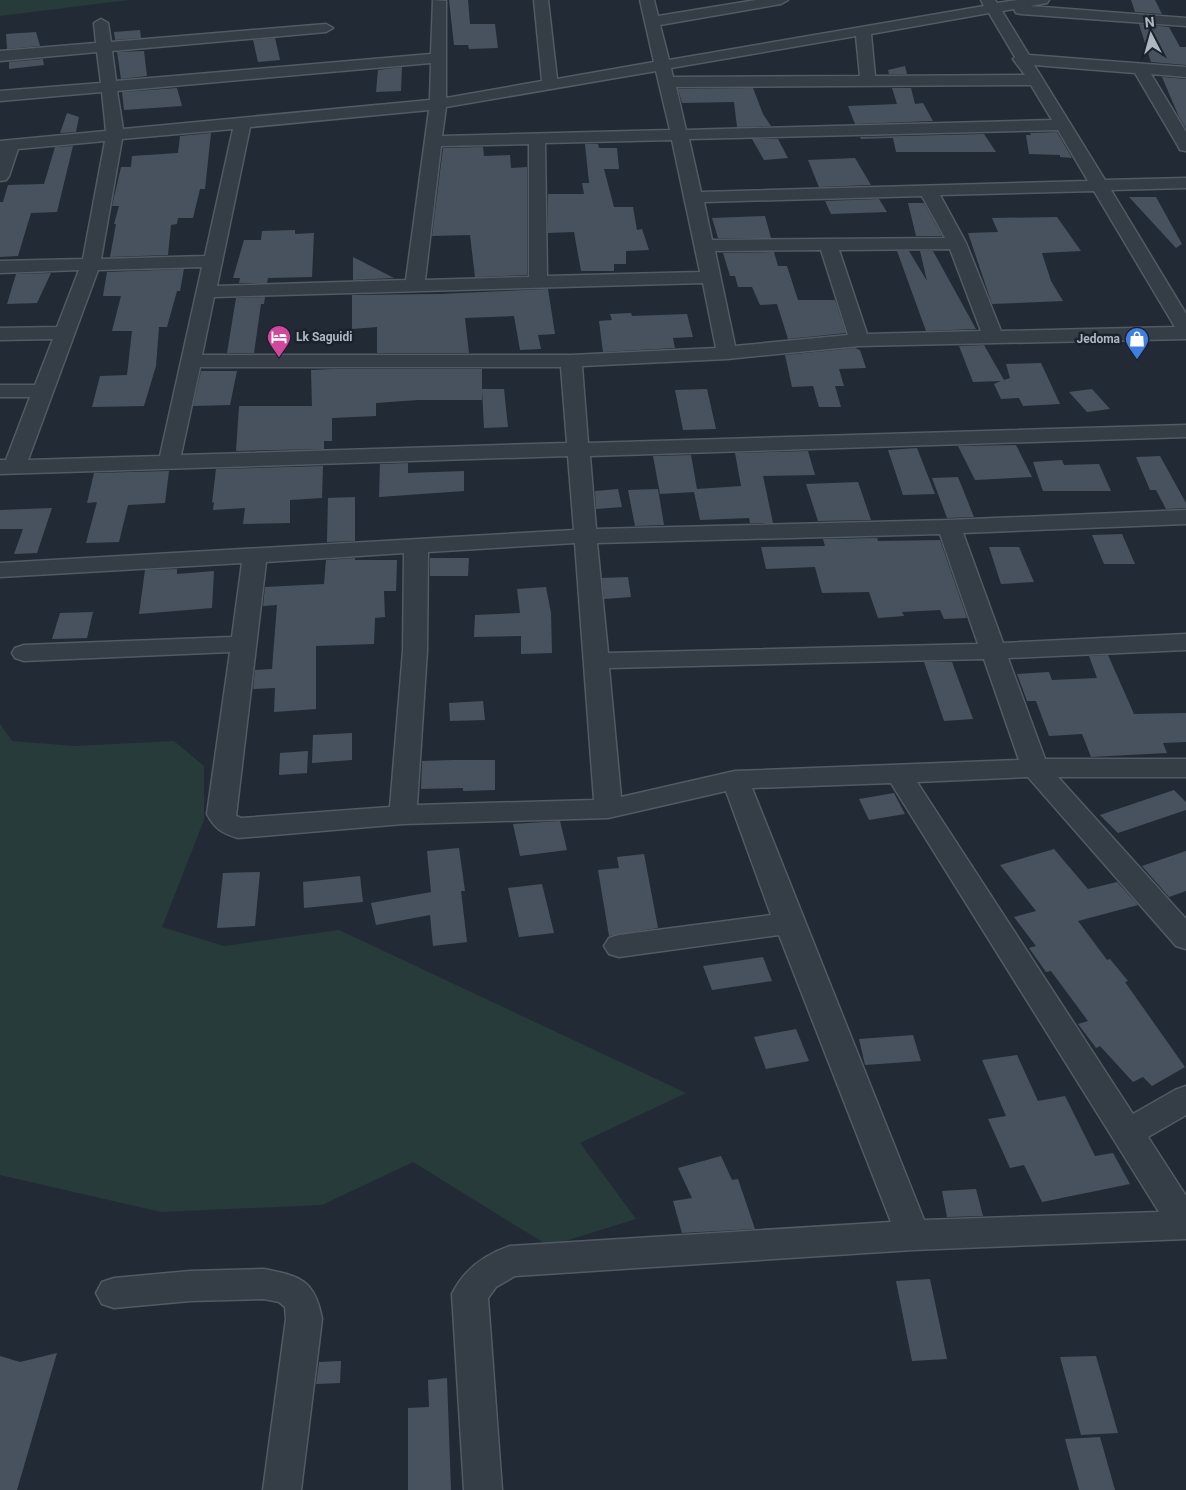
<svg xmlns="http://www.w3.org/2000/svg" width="1186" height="1490" font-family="Roboto,sans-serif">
	<rect width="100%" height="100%" fill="#222b35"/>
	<path fill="#273b3a" d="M0,0h128l-128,16z
		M0,724l12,17 63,5 99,-5 30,25v54l-42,107 62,19 115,-16 347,163 -106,50 56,76 -87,27 -136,-84 -91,43 -161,7 -161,-37z"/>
	<path fill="#48525f" d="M449,0h19l2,24h25l3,24 -29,1 -1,-4h-14z
		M1131,0h24l7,14 -27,-2z
		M1139,24l30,3 11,20h6v18l-35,-3z
		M140,30l1,8 -26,2 -1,-8z
		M36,32l4,14 -33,3 -1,-15z
		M275,38l5,22 -22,2 -5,-22z
		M144,51l3,25 -26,3 -4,-27z
		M43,59l1,6 -35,4v-7z
		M905,66l2,8h-18l-1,-4z
		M402,67l-1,24 -25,1 2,-22z
		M1162,77l24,2v49l-7,-11z
		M177,88l5,18 -58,4 -2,-18z
		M753,88l10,26 8,12 -34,1 -3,-25 -52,1 -4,-14z
		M892,88h19l4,16 8,-1 10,18 -78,3 -7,-18 49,-2z
		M67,113l12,4 -3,15 -16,1z
		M1057,132l15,26 -12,-1v-2l-31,-1 -3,-19h5l-1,-2z
		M211,133l-6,56h-5l-7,29h-15l-1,6 -6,1 -3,30 -58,2 6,-33h-2l5,-18h-7l9,-39h10l1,-11 46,-3 2,-17z
		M984,134l12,18h-100l-3,-14 -32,1 -1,-2z
		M752,139h26l10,19 -24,2z
		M585,144h13l1,4h18l2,21h-15l10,38h19l4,23 5,-1 7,21 -23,1v13h-12v7h-33l-7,-39 -26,1v-39h36l-2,-11h7z
		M73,146l-16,66 -26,1 -13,43 -18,1v-55h3l5,-17 36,-1 11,-37z
		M483,147l1,9 26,-1 1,13 16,-1v108l-52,2 -5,-42 -38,1 11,-88z
		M855,158l16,27 -52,2 -11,-27z
		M1129,197h27l26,47 -6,4z
		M879,199l8,13 -56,2 -6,-13z
		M908,203h16l18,33h-26z
		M765,216l6,22h-53l-6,-20z
		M1057,217l24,34 -39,2 9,28 12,20 -71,3 -24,-71 30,-1 -6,-14z
		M295,230v4l19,-1 -2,44 -44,1 -1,5h-28l1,-5h-7l11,-38h17l1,-9z
		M897,251h12l18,30 -7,-30h13l43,78 -50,2z
		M774,252l4,14h9l11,34h37l11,33 -58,6 -11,-35 -17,1 -8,-18h-14l-3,-11h-5l-7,-23z
		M353,257l41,21 -41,2z
		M184,269l-4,22h-3l-10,36h-8l-3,39 -12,40 -52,1 8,-31 27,-1 5,-44h-20l9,-35h-18l4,-24z
		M51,273l-14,30 -30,1 9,-30z
		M548,289l7,45 -17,1 3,14 -21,1 -6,-34 -49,2 4,35h-92v-26l-25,2v-34l88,-1z
		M265,297l-1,7h-3l-7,49h-27l9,-55z
		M631,313l1,3 55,-2 6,23 -20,1 2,10 -72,4 -4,-31 13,-1 -2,-6z
		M984,345l20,35 6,-2 -4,-14 35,-1 19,41 -37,2 -4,-8 -18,1 -7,-15 7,-3 -28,1 -14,-36z
		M855,348l5,2 6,18 -27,1 5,17h-9l6,21h-22l-6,-21 -21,1 -7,-32z
		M332,369h150v31h-64l-42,3v13l-44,2v23h-8v8l-88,2 3,-45h73l-1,-36z
		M201,371h36l-7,34 -37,1z
		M482,389h22l4,38 -24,1z
		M707,389l9,40 -33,1 -8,-40z
		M1092,389l18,20 -23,3 -18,-20z
		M1016,445l16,32 -57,3 -17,-34z
		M917,448l18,46 -32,1 -15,-45z
		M808,451l7,24 -52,1 10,47h-23l-1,-5 -49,2 -6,-28 -34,2 -7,-38 38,-1 6,34 44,-3 -6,-33z
		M1160,456l26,47v5l-20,1 -10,-19h-6l-14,-33z
		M1062,460l2,5 35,-1 12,27h-68l-10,-29z
		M408,463v10l56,-2v20l-85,6 1,-33z
		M323,466l-1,32 -32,2v23l-47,1 2,-16 -32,2 1,-8 -2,1 4,-34z
		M169,471l-4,32 -37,2 -9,37 -33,1 11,-41 -10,1 7,-30z
		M958,477l16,40 -27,1 -15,-40z
		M858,482l13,38 -53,1 -12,-37z
		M618,489l4,18 -26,2 -1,-18z
		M658,489l6,36 -29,1 -7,-36z
		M355,497v44l-28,1 1,-44z
		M52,508l-15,45 -23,1 9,-25h-23v-19z
		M1122,534l13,30h-31l-12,-29z
		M877,538l1,3 62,-1 27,78 -23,1 -4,-9 -38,2 2,4 -26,2 -9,-26 -47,1 -7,-26 -49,2 -5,-22 64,-1 -2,-7z
		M989,547h30l15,35 -33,2z
		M355,558v2h42l-1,31h-12l1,26 -10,1 -1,26 -58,2v63l-42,3 1,-24 -22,1 2,-19 17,-1 5,-64 -14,1 2,-19 59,-3 2,-24z
		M430,558h39l-1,18h-38z
		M177,569v5l37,-3 -2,37 -73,6 6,-44z
		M628,577l3,20 -27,2 -2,-21z
		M546,587l5,26 1,40 -31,1v-18l-47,1 1,-22 45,-2 -3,-24z
		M93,612l-6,26 -35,1 8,-26z
		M1108,655l26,59 52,-1v29l-23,1 4,10 -76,4 -9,-23 -33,2 -13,-35h-9l-10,-27 32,-2 3,8 45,-2 -8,-22z
		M924,662h28l21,57 -29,2z
		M483,701l2,19 -35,1 -1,-18z
		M352,733v27l-40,3 1,-28z
		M308,751l-1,22 -28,2 1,-22z
		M453,760h42v30l-32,1v-3l-42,1 1,-28z
		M1174,790l12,12v8l-68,23 -18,-18z
		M894,793l11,21 -36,6 -10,-21z
		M560,821l7,29 -47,6 -7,-32z
		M459,848l6,43h-4l6,51 -34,4 -3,-31 -54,10 -5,-22 60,-11 -4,-41z
		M1054,849l34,40 29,-7 21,23 -60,16 29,39 3,-1 18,22 -3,1 60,85 -33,19 -9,-9 -10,5 -33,-36 -4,2 -18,-24 10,-3 -37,-50 -5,1 -17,-24 7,-2 -22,-29 22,-6 -36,-46z
		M1186,851v40l-17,6 -27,-31z
		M644,854l14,74 -49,8 -11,-66 21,-2 -2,-11z
		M260,872l-5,54 -38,2 6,-55z
		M360,876l3,26 -59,6 -1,-26z
		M542,884l12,49 -35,4 -11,-49z
		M763,957l9,24 -60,9 -9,-24z
		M796,1029l13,32 -43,8 -12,-32z
		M913,1035l8,26 -56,4 -6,-26z
		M1017,1055l21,46 27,-5 30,60 18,-3 17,31 -88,18 -18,-37 -14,3 -22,-49 18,-3 -24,-56z
		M721,1156l11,24 6,-1 17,50 -73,4 -9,-32 19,-3 -14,-30z
		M976,1189l7,27 -36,1 -5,-26z
		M930,1279l17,80 -35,2 -16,-80z
		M57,1353l-40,137h-17v-134l20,6z
		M1096,1356l22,77 -37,2 -21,-78z
		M341,1361l-1,22 -24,1 3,-22z
		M447,1378l4,112h-43v-82l21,-1 -1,-27z
		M1100,1437l15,53h-36l-14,-51z"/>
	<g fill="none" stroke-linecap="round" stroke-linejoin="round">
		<g stroke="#525a64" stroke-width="3">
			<path id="street" d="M433,0l13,1v97l96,-17 -8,-81h14l9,79 97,-17 -14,-62h14l4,16 98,-16h32l-7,4 -121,21 9,35 315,-54 -3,-6h14l2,3 20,-3h32l-2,3 -17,3 156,12v8l-165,-12 -5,-1 -2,-4 -12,2 27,44 157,12v10l-35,-3 35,58v19l-6,-1 -2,-4 -43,-73 -101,-8 71,115 81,-2v10l-75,2 75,124v25l-327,7 -132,13 -145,7 6,77 598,-18v12l-596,19 6,73 353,-9 237,-10v14l-223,9 40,110 183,-9v16l-178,8 37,101h141v18h-128l128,142v30l-10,-3 -148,-169 -111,5 216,332 42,-24 11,-4v29l-38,22 38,59v43l-273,11 -398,26 -19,11 -8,11 14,192h-38l-12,-196c12,-25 32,-39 58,-48l381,-24 -112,-287 -160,22 -10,-3 -5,-8 5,-8 10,-3 152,-20 -45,-124 -118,27 -205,6 -165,14c-16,-5 -23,-9 -31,-24l23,-162 -206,9 -9,-3 -3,-5 3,-5 9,-3 208,-8 10,-74 -242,14v-14l574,-33 -6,-74 -568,18v-14h6l24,-63h-30v-12h35l18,-46 -53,1v-12l57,-1 22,-57 -79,3v-12l83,-2 22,-118 -87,8 -9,27 -3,4 -6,1v-40l106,-10 -4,-39 -102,9v-10l101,-8 -4,-31 -97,9v-10l96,-8 -2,-20 7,-4 7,4 3,19 215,-18 7,4 -7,4 -214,19 4,30 315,-27zM989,13l26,44 -2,2 12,16 -150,1 -4,-42zM856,36l4,40 -187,1 -2,-9zM431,63l-1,37 -307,29 -6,-38zM656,71l14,59 -228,6 4,-29zM1031,85l21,35 -366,10 -10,-43zM429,110l-23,170 -189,6 33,-159zM233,129l-28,127 -104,3 21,-120zM1058,130l30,51 -387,11 -12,-53zM672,140l28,132 -153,4 -2,-133zM529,144v133l-104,3 16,-134zM1094,191l81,136 -174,4 -35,-88 -26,-48zM922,196l23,42 -233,2 -8,-38zM950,249l31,82 -114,3 -28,-84zM821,250l27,85 -113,11 -20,-95zM202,267l-42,189 -132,4 70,-190zM703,283l13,65 -145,7h-369l12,-58zM200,367h361l6,76 -386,12zM940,534l38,110 -370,9 -11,-110zM575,543l19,257 -177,5 10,-154 1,-99zM404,553l-1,98 -13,156 -149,11 -5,-2 30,-254zM984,659l35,101 -284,11 -114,26 -12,-129zM891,783l268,429 -235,8 -172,-432z
				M264,1269c36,7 51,11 58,50l-21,171h-38l23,-171 -1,-12 -6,-5 -15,-3 -74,2 -76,7 -12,-4 -6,-11 6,-11 12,-4 76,-7z"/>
		</g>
		<use href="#street" fill="#353d46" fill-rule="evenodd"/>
	</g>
	<defs>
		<g id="hotel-pin" transform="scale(1.25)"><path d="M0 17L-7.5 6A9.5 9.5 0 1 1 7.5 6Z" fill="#d1479c" stroke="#1a222b"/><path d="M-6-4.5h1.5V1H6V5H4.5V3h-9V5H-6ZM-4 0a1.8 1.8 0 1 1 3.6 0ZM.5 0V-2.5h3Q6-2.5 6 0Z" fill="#fff"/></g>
		<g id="shop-pin" transform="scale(1.25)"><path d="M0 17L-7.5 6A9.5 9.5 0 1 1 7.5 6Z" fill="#3f7fe0" stroke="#1a222b"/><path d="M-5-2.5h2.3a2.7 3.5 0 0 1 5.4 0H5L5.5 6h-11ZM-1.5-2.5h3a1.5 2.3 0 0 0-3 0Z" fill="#fff"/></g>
	</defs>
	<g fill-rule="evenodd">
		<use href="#hotel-pin" x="279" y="337"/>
		<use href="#shop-pin" x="1137" y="339"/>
	</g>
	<g text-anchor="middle" stroke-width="5" stroke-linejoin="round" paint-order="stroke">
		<g font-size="12" font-weight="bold" fill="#afb7c3" stroke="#1a222b" text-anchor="start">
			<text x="296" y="341">Lk Saguidi</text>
			<text x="1120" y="343" text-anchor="end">Jedoma</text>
		</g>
	</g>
	<g transform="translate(1151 35) rotate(354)" stroke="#1a222b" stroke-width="4" paint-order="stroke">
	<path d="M0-4L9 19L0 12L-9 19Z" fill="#afb7c3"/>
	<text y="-8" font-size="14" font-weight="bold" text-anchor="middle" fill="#afb7c3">N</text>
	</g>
</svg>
